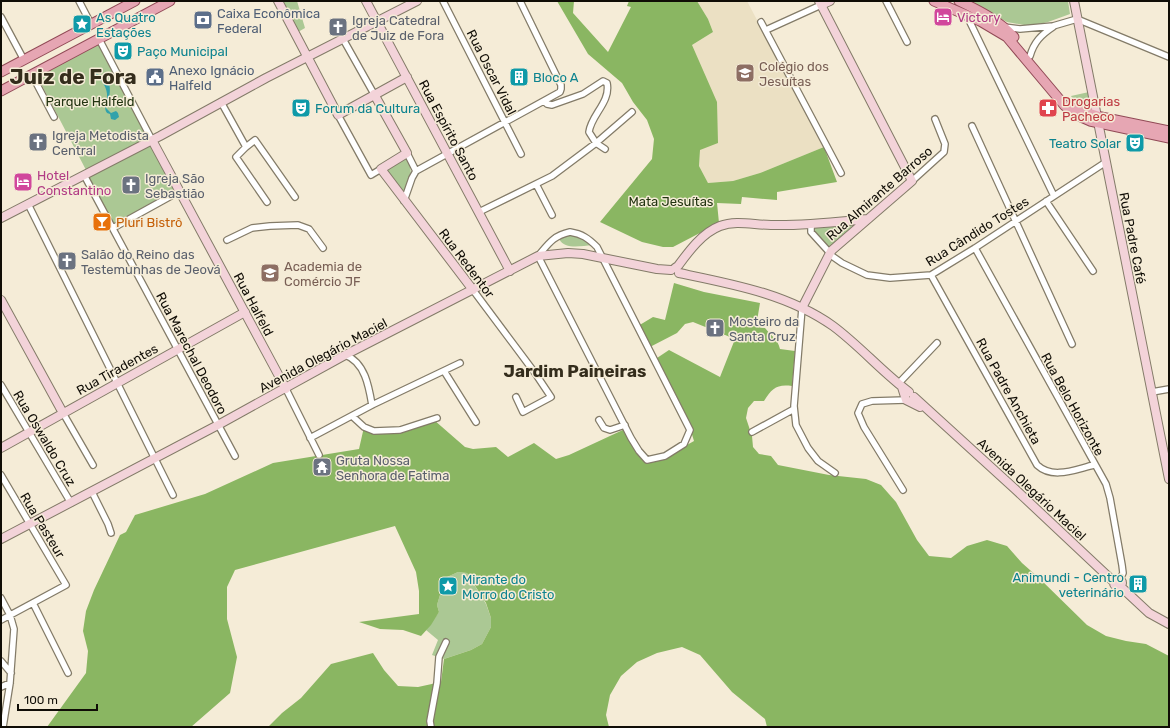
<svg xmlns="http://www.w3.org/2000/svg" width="1170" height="728" font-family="Rubik,sans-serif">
	<rect width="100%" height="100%" fill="#f5ecd7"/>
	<path fill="#ebe0c3" d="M697,1h50l77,146 -64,26 -27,8 -25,2 -9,-17 1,-16 -8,-105 21,-13 -5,-13z"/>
	<path fill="#abc894" d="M281,1h16l8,27 -7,4z
		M969,1h99l2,13 -22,8 -18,4 -23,-4z
		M99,41l50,96 -63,33 -50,-96z
		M1089,92l3,20 -14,-5 -7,-11z
		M153,143l25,48 -64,34 -25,-48z
		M405,157c11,16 4,23 -2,40l-16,-26 2,-4z
		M850,224l2,1v4l-23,19c-5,-6 -16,-13 -15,-21z
		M572,235l13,4 7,6c-11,1 -27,5 -33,-6z
		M458,572l9,1 19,31 5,14v9l-9,17 -11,6 -27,9 -12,-4 6,-15 -12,-10 13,-18 -2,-7 8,-27z"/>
	<path fill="#8ab662" d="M557,1h17l-1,12 35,39 23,-45 -4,-1 2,-5h68l11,18 5,13 -21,13 25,57 1,41 -18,7 -1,16 9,17 25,-2 27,-8 64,-26 13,35 -60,10v8l-35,-3 -1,7 -24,-1 2,20 -46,24h-10l-21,-5 -42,-20 52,-63 2,-20 -7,-19 -14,-18 -11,-19 -34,-29z
		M674,283l30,9 56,11 -4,24 9,1c7,9 12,10 15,21l15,2 -3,35c-15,-2 -20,2 -28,15h-10l-6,7 -2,10 6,18 1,11 6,7 12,2 7,9 51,10 37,4 15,6 15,17 21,38 12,16 22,2 16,-12 20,-6 20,6 15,17 17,15 48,47 19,11 20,5 20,3 23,12v71h-402l-2,-8 -33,-27 -32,-37 -18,-8 -25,6 -20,9 -16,14 -11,19 -4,20 3,12h-341l14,-14 19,-15 30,-34 42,-11 11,17 14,16 20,1 23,-5 3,-23 27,-9 11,-6 9,-17v-9l-5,-15 -19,-30 -9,-1 -13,6 -8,27 2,7 -8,13 -10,11 -18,-6 -23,-1 -21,-7 60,-8v-23l-3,-19 -21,-46 -160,44 -8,17v32l10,38 -7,36 -39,34h-144l39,-54 2,-22 -5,-20 3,-20 8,-21 26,-55 6,-3 9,-17 70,-21 68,-31 86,-14 5,-22 30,6 40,-13 31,27 8,2 23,-2 12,10 26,-14 22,16 13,-4 56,-26 19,32 20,-3 30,-17 -8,-26 -29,-57 12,-8 51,27 15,-38 -42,-17 -8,2 -8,9 -29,15 -10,-22 15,-9 12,3z"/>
	<path fill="#32a2ab" d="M94,72c4,3 9,4 12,7 7,6 3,21 0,29l5,5 5,-2 2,2 1,4 -4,3 -4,-1 -1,-5 -3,-1c-4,-6 0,-8 0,-15 1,-11 -6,-18 -13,-25z"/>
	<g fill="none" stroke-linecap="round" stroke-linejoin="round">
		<g stroke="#837b68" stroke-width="8">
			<path id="street" d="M79,1l12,23
				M443,1l78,153
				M886,1l21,41
				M967,16l87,180
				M1,17l23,43
				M761,22l80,151
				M1004,27l16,2 33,-3 24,-7 92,38
				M766,30l55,-25
				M99,39l53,101
				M343,39l31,55
				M1030,56c4,-14 11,-21 23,-29
				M32,75l22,42
				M544,101l3,3 5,1 31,-11 20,-13 4,2c4,19 -16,32 -18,49l7,11 9,6
				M221,102l25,45 9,-7 40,57
				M338,115l33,60 10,-6
				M972,126l100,218
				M246,147l-10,10 31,45
				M407,153l9,18
				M84,175l151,281
				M912,181l32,-29 1,-8 -10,-25
				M536,184l16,31
				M404,201l8,-23 4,-7 144,-79 1,-3v-4l-41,-84
				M1046,201l47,70
				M28,204l145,291
				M479,212l73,-36 44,-33 36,-31
				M812,224l-1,4v4l19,21
				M113,228l67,-37
				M570,232c12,2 18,6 27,15l93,183 -6,14 -19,12 -18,4 -8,-9 -8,-13 -93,-182c11,-13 15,-20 32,-24z
				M227,240l25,-12 18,-2 28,-1 11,4 14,19
				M975,248l131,236 4,14 12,67 1,8 -3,6
				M831,251l1,5 10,7 25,12 23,3 41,-3 44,-27 131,-86
				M931,275l106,190c16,15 39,4 57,0
				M473,290l62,83 16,24 -28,15 -7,-15
				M802,308l-8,98 2,19 12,23 10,13 17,12
				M345,355c20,7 24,32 27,50
				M444,371l32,51
				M898,384l39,-41
				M1,385l70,118
				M286,389l33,66
				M1152,392l17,-3
				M63,413l30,52
				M352,416l12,11 10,4 26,-1 37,-12
				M599,420l5,8 6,2 15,-5
				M752,432l42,-23
				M310,438l62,-33 88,-42
				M1,475l65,110 -65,35
				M903,490l-39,-63 -6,-14 4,-9 10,-3 34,-1
				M92,492l16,32 3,9
				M1,598l9,17 4,14 -4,54 -7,44
				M33,603l35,70
				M1,661l10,12
				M1,687l9,-4
				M431,727l-1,-6 7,-38 2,-26 7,-15"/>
		</g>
		<g stroke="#837b68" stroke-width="10">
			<path id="secondary" d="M278,1l60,114 69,-38
				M366,1l144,270
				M1074,1l95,478
				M821,5l9,-4
				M374,94l33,59 -26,16 92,121
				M152,140l134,249
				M1,218l159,-82 106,-58 151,-77
				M675,268l3,-2c11,-15 24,-33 42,-40 16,-6 34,-1 51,-1 32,1 65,-3 97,-6
				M679,273c53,11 109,21 154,53 27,20 49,46 76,66
				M1,300l62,113
				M802,308l29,-57 81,-70 -93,-180
				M902,387l4,13 14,7
				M914,397l101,92 99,93
				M1,448l244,-136
				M1,539l217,-114 127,-70 193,-99 30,-3 15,1 74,15 14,1
				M1114 583a4 4 0 1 1 8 0a4 4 0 1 1-8 0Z
				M1120,586l29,27 20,11"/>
		</g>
		<g stroke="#914a56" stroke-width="11">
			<path id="primary" d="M934,1l46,20 27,16 58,69 9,8 16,7 79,17
				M959,1c21,10 39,19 55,36
				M1,72l134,-71
				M1,91l169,-90
				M1077,108l8,4 16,5 68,14"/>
		</g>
		<use href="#street" stroke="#fff" stroke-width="5.5"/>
		<use href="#secondary" stroke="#f3d3d9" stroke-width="8"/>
		<use href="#primary" stroke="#e6a6b3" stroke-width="9"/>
	</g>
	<defs>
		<g id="hotel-square" transform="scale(1)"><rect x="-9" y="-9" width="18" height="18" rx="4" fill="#d1479c" stroke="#f5ecd7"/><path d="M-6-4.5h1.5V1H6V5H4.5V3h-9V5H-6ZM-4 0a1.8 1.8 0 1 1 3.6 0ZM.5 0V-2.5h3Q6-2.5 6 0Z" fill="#fff"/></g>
		<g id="bank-square" transform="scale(1)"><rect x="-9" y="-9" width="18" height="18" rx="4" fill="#5c6f8a" stroke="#f5ecd7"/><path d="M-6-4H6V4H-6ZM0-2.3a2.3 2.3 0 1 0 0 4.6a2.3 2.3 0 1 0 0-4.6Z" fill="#fff"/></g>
		<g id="sight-square" transform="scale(1)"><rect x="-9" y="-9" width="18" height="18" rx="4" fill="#0f9aa8" stroke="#f5ecd7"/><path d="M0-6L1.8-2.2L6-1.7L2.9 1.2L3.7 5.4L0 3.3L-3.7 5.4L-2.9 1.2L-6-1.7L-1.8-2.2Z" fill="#fff"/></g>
		<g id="church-square" transform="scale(1)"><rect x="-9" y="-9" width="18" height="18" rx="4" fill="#6b7280" stroke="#f5ecd7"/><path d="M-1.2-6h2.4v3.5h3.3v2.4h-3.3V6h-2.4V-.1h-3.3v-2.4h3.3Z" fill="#fff"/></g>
		<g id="theatre-square" transform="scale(1)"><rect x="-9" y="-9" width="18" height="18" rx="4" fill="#0f9aa8" stroke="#f5ecd7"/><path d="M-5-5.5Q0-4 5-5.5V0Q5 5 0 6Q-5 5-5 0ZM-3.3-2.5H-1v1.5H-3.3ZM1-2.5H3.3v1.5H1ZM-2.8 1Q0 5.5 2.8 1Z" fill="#fff"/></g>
		<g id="school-square" transform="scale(1)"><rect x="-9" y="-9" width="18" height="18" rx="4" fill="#8d6e63" stroke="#f5ecd7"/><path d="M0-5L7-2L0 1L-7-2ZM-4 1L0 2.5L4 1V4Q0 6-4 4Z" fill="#fff"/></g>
		<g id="civic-square" transform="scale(1)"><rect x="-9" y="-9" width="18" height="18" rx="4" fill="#5c6f8a" stroke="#f5ecd7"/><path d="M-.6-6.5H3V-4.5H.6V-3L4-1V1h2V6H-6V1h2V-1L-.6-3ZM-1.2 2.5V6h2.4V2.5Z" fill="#fff"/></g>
		<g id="building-square" transform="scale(1)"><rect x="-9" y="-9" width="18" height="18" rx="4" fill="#0f9aa8" stroke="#f5ecd7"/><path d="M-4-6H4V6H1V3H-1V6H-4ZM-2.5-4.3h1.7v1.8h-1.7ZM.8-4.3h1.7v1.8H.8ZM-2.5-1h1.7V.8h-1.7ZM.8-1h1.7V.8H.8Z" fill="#fff"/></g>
		<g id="pharmacy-square" transform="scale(1)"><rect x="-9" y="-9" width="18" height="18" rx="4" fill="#e0444e" stroke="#f5ecd7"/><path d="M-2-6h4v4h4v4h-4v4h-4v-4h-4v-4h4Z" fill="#fff"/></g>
		<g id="bar-square" transform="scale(1)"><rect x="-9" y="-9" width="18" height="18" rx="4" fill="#e8710a" stroke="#f5ecd7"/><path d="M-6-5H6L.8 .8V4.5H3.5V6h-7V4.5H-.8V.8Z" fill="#fff"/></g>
		<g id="temple-square" transform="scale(1)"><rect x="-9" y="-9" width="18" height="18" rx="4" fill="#6b7280" stroke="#f5ecd7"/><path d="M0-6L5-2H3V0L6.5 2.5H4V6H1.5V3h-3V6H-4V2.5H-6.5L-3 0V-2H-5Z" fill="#fff"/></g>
	</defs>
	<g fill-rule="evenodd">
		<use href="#hotel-square" x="943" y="17"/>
		<use href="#bank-square" x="203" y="20"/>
		<use href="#sight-square" x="82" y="24"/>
		<use href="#church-square" x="338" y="27"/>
		<use href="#theatre-square" x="123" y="51"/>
		<use href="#school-square" x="745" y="73"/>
		<use href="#civic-square" x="155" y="77"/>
		<use href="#building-square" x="519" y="77"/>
		<use href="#theatre-square" x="301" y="108"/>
		<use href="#pharmacy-square" x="1048" y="108"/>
		<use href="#church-square" x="38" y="142"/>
		<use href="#theatre-square" x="1135" y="143"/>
		<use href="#hotel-square" x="23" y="182"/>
		<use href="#church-square" x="131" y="185"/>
		<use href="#bar-square" x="102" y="222"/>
		<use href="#church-square" x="67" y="261"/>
		<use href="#school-square" x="270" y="273"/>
		<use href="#church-square" x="715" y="328"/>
		<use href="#temple-square" x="322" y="467"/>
		<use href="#building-square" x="1138" y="584"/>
		<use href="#sight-square" x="448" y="586"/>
	</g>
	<g text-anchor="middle" stroke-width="3" stroke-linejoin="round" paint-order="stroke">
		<g font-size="13" fill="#4e5e75" stroke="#f5ecd7" text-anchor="start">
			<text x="217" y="18">Caixa Econômica<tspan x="217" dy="15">Federal</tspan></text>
			<text x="169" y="75">Anexo Ignácio<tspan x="169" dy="15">Halfeld</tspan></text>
		</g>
		<g font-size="13" fill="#0d838f" stroke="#f5ecd7" text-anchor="start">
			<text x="96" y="22">As Quatro<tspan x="96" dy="15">Estações</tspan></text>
			<text x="137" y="56">Paço Municipal</text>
			<text x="533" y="82">Bloco A</text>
			<text x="315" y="113">Forum da Cultura</text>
			<text x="1121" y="148" text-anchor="end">Teatro Solar</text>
			<text x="1124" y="582" text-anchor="end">Animundi - Centro<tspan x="1124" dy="15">veterinário</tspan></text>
			<text x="462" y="584">Mirante do<tspan x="462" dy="15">Morro do Cristo</tspan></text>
		</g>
		<g font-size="13" fill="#b23c85" stroke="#f5ecd7" text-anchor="start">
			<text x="957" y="22">Victory</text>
			<text x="37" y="180">Hotel<tspan x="37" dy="15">Constantino</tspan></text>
		</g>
		<g font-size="13" fill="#5b616d" stroke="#f5ecd7" text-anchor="start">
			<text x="352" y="25">Igreja Catedral<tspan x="352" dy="15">de Juiz de Fora</tspan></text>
			<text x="52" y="140">Igreja Metodista<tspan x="52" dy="15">Central</tspan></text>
			<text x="145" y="183">Igreja São<tspan x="145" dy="15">Sebastião</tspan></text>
			<text x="81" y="259">Salão do Reino das<tspan x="81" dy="15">Testemunhas de Jeová</tspan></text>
			<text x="729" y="326">Mosteiro da<tspan x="729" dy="15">Santa Cruz</tspan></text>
			<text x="336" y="465">Gruta Nossa<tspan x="336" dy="15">Senhora de Fatima</tspan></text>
		</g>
		<g font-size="13" fill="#785e54" stroke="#f5ecd7" text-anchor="start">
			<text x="759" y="71">Colégio dos<tspan x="759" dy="15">Jesuítas</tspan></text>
			<text x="284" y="271">Academia de<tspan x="284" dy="15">Comércio JF</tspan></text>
		</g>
		<g font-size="13" fill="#100d06" stroke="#f5ecd7">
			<text transform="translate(492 72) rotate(63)" y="5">Rua Oscar Vidal</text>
			<text transform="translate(449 130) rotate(62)" y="5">Rua Espírito Santo</text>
			<text transform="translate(879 193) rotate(-41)" y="5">Rua Almirante Barroso</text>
			<text transform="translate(977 231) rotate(-32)" y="5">Rua Cândido Tostes</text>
			<text transform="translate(1133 238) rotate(79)" y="5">Rua Padre Café</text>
			<text transform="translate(467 263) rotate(53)" y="5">Rua Redentor</text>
			<text transform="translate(254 304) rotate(62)" y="5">Rua Halfeld</text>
			<text transform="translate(192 353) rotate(62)" y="5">Rua Marechal Deodoro</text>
			<text transform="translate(323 355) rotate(-28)" y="5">Avenida Olegário Maciel</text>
			<text transform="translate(117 369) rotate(-29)" y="5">Rua Tiradentes</text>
			<text transform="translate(1009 391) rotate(61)" y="5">Rua Padre Anchieta</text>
			<text transform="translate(1073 404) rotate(61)" y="5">Rua Belo Horizonte</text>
			<text transform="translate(45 438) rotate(59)" y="5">Rua Oswaldo Cruz</text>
			<text transform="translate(1032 489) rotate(43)" y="5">Avenida Olegário Maciel</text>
			<text transform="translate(43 525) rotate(59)" y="5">Rua Pasteur</text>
		</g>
		<g font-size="13" fill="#223411" stroke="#f5ecd7">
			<text x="90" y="106">Parque Halfeld</text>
			<text x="671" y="206">Mata Jesuítas</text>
		</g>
		<g font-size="13" fill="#be3a42" stroke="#f5ecd7" text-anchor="start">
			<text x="1062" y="106">Drogarias<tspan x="1062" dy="15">Pacheco</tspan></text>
		</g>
		<g font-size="13" fill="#c56008" stroke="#f5ecd7" text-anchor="start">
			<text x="116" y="227">Pluri Bistrô</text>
		</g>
		<g font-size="17" font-weight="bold" fill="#342d1c" stroke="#f5ecd7">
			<text x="575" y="377">Jardim Paineiras</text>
		</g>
		<g font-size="21" font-weight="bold" fill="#342d1c" stroke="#f5ecd7">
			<text x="73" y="84">Juiz de Fora</text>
		</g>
	</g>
	<rect width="1170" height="728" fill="none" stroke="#100d06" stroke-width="4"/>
	<path d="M18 704v6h79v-6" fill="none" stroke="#100d06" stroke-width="2"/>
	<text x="24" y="704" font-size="12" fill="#100d06" stroke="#f5ecd7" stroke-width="3" paint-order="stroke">100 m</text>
</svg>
